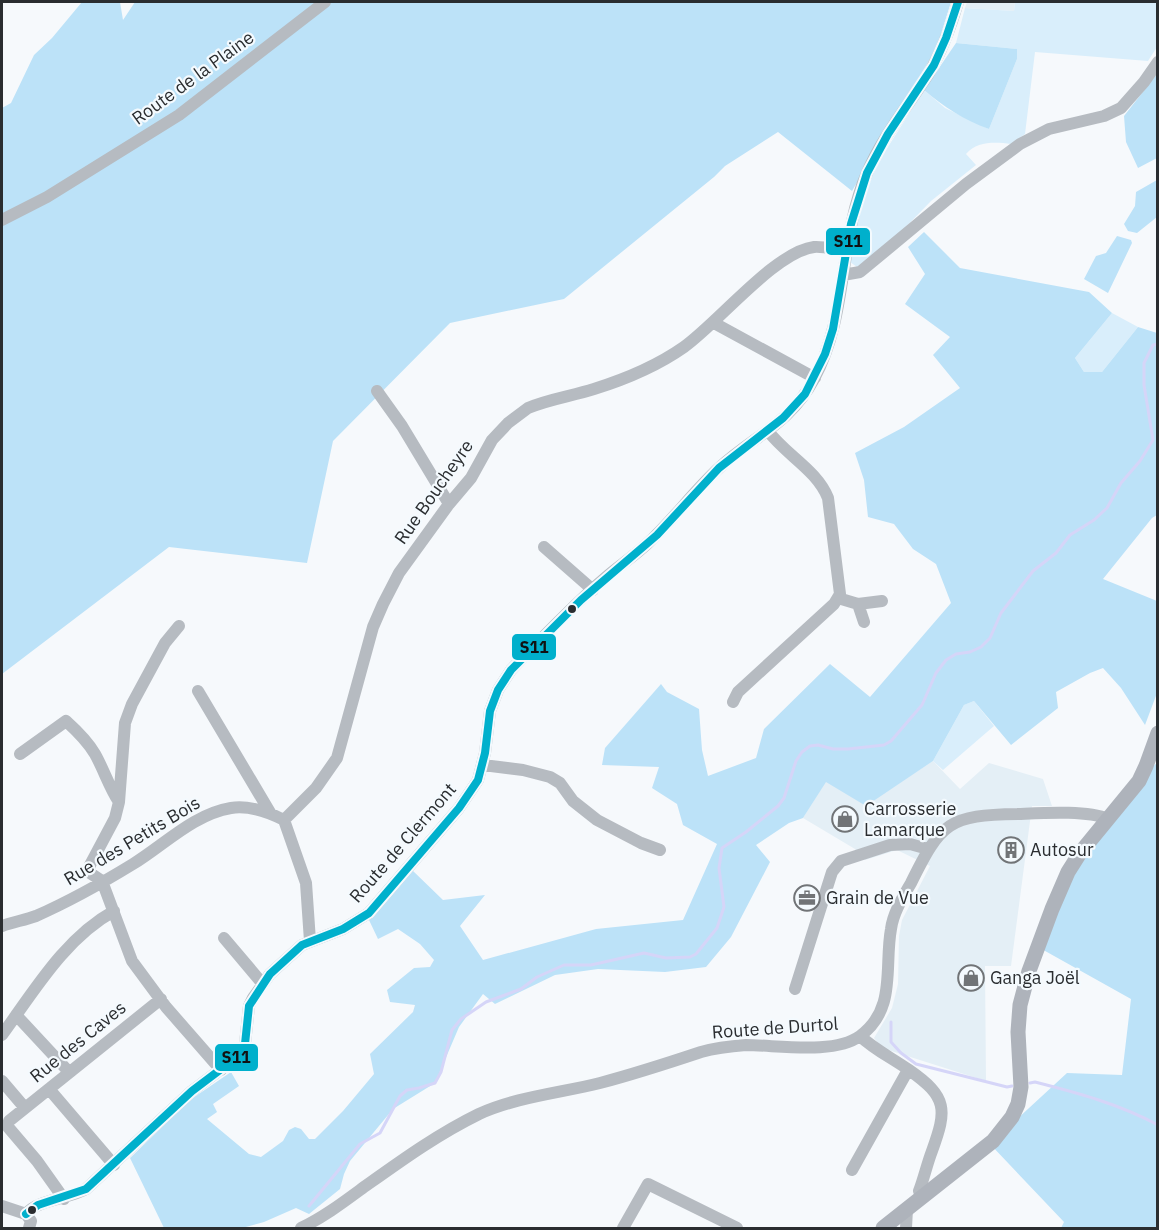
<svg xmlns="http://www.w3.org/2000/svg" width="1159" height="1230" font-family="'IBM Plex Sans',sans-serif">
	<rect width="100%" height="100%" fill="#f6f9fc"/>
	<path fill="#e4eff6" d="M967,2h48l-1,9 -49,-3z
		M933,761l27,28 29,-26 54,16 9,27h-20l-21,160h-26l1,115 -104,-33 -8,-10 18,-30 6,-24 1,-48 3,-16 28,-54 -33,-16 -32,10 -10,-11 -52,-31 23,-37 40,24z"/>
	<path fill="#d9eefb" d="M1015,2h142v45l-9,14 -113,-9 -10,82 -14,10c-16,-2 -34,-3 -45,10l10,11 -45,36 -36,37 -38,29 -7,-5 13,-67 16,-34 45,-71 21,18 44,21 28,-70v-10l-61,-6 9,-35 49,3z
		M1112,313l26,14 -36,45h-18l-9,-14z
		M974,701l20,25 -51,44 -10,-9 31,-56z"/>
	<path fill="#bce2f8" d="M82,2h38l3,18 12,-18h816l-14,45 -85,144 -74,-59 -53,34 -11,11 -150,122 -114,24 -117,118 -26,122 -138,-16 -167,127v-566l9,-5 23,-48 18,-17z
		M956,43l61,6v10l-28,70c-25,-9 -45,-22 -65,-39z
		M1157,74v84l-19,10 -12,-26 -2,-26z
		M1157,180v37l-20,16 -9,-2 -4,-7 11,-18 1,-14z
		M924,232l36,36 129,24 23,21 -37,45 9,14h18l36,-45 19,6v182l-5,3 -49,61 54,22v92l-12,32 -24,-37 -18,-20 -13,5 -34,19 2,16 -47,37 -37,-44 -10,4 -31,56 -67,45 -40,-24 -23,36 -14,5 -33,22 14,17 -39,75 -25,30 -41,5 -67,-3 -43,6 -60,29 -12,-10 -24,33 -24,56 -42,26 -43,52 -6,13 -4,15 -31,25 -13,-6 -32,14 -22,6h-78l-34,-70 60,-58 41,-28 8,14 -26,18 4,8 -10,7 42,35 12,3 22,-16 6,-11 6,-3 6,2 8,10h6l28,-28 31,-37 -4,-20 43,-42 2,-7 -25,-3 -3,-12 27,-22 16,-1 4,-7 -14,-16 -22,-15 -20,10 -9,-19 43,-50 31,30 42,-5 -25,31 23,34 113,-31 87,-9 34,-76 -34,-19 -6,-21 -25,-16 7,-21 -57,-2 3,-17 56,-64 6,8 32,17 3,41 6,26 48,-18 8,-29 66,-65 40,33 81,-94 -15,-39 -23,-15 -19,-25 -26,-7 -4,-37 -9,-27 49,-26 56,-39 -27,-33 17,-18 -45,-33 20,-30 -17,-27z
		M1117,236l14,4 1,3 -24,50 -24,-14 12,-23 10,-3z
		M1157,763v465h-96l3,-6 -74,-78 77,-71 55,2 9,-76 -93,-52 31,-78 75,-95z"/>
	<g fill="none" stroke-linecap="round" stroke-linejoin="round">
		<path stroke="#d5d5f8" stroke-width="3" d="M891,1022v20l10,11 15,11 91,23 5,-1
			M1030,1083l5,-1c43,11 84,22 123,43
			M309,1206l51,-62 20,-11 20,-37 7,-6 12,-2 16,-5 6,-11 11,-42 9,-11 25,-17 35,-13 16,-12 27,-12h27l53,-12 22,5 24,-1 6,-3 21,-26 7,-21 -5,-39 3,-20 24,-16 32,-26 6,-8 12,-37 6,-9 8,-6 8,-1 15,4h15l36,-4 7,-4 31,-36 14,-32 10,-13 10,-6 14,-2 11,-5 9,-9 11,-25 32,-42 23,-18 14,-18 24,-15 13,-12 14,-25 19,-22 13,-21 -9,-55v-22l9,-18 5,-1"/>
		<path stroke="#b6bbc1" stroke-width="12" d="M2,220l45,-23 132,-82 146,-113
			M843,275l17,-3 106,-88 54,-40 29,-15 55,-13 17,-8 23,-26 14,-20
			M714,323l101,55
			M377,391l25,35 47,78
			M544,547l49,43
			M838,598l20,6 24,-3
			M858,604l6,18
			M198,691l73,123
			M733,702l5,-10 96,-88 6,-10 -12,-96c-11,-28 -42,-43 -60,-67
			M20,754l46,-33c10,9 22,21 29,33 9,16 14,33 24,48l-4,16 -25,47v8l12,8 30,80 34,46 55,63
			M483,765l40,5 27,7 10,6 13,18 24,19 44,23 19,7
			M119,802l6,-79 7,-19 33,-61 14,-17
			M284,820l32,-32 21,-30 36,-131 10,-23 16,-31 50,-69 22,-26 21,-38 16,-17 20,-15c21,-9 44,-12 66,-19 32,-10 63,-23 90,-42 35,-25 91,-95 130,-100 9,-1 22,3 31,4
			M284,820l22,63 4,58
			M2,926c11,-4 23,-6 34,-10 34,-15 66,-33 97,-52 31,-19 61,-50 98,-56 19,-3 37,4 53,12
			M224,938l38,45
			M795,989l37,-117 9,-11 49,-16 20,-1 18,5
			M16,1015l53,57
			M2,1035c32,-44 63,-97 112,-124
			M860,1036c15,14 32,22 49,34 39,27 38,40 23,81 -5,13 -8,27 -13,40l3,6
			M2,1081l23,27
			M49,1089l65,76
			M852,1170l56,-100
			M64,1199l-27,-38 -29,-34 1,-6 152,-122
			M2,1206l24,8 5,7 -2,7
			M26,1214c13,-15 42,-15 60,-25l106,-98 45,-34 8,-13 4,-38 4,-8 17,-24 32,-29 41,-16 26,-16 90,-105 19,-28 7,-27 5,-42 8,-21 13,-20c30,-31 61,-64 94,-92 14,-12 29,-22 42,-34 26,-24 47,-53 72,-76 36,-33 71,-44 95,-89 35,-65 24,-139 53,-206 15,-36 41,-67 62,-100 13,-22 22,-47 29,-71
			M301,1228c21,-10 40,-24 59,-38 38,-27 76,-55 119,-76 37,-17 81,-21 121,-31 34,-9 68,-20 101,-31 14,-4 31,-6 45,-7 31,0 88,10 114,-9 37,-27 24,-69 31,-107 2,-16 12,-32 20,-46 30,-61 38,-68 107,-69 24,-1 69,-4 90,5
			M623,1228l25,-44 89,44
			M906,1228l1,-19"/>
		<path stroke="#aeb3bb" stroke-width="15" d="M883,1228l110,-87 19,-24 6,-13 3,-17 -3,-55 2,-27 9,-34 23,-62 16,-37 12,-19 59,-72 7,-15 12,-33"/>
		<g stroke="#f4fafe" stroke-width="12">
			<path id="bus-1" d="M26,1214l12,-9 48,-16 106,-98 45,-34 8,-13 4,-38 21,-32 32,-29 41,-16 26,-16 90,-105 19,-28 7,-27 5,-42 8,-21 13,-20 70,-70 76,-65 62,-67 64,-50 22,-24 20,-40 8,-25 18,-105 16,-51 21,-39 46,-69 12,-27 12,-36"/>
		</g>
		<use href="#bus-1" stroke="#00b0cc" stroke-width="8"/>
	</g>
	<defs>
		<g id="shop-ring" transform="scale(1.35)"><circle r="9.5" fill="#f4fafe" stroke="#717477" stroke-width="1.5"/><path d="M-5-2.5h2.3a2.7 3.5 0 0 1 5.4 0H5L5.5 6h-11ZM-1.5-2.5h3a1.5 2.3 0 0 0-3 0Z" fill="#717477"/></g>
		<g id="building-ring" transform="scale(1.35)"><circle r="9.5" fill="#f4fafe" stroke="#717477" stroke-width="1.5"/><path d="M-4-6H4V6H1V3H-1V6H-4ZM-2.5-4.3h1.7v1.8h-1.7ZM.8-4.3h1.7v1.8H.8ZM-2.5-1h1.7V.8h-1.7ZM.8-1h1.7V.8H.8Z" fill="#717477"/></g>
		<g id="office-ring" transform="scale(1.35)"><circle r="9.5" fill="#f4fafe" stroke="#717477" stroke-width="1.5"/><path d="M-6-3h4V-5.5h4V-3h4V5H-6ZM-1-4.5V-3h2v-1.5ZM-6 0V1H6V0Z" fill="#717477"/></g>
	</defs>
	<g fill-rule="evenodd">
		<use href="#shop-ring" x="845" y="819"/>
		<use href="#building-ring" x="1011" y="850"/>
		<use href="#office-ring" x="807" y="898"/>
		<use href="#shop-ring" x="971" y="978"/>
	</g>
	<g fill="#2a2d30" stroke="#f4fafe" stroke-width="2">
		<circle cx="572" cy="609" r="5"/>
		<circle cx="32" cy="1210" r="5"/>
	</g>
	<g text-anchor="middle" stroke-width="4.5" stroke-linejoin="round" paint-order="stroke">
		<g font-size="18" fill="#2a2d30" stroke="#f4fafe">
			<text transform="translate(193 78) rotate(-36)" y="6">Route de la Plaine</text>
			<text transform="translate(434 492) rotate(-55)" y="6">Rue Boucheyre</text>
			<text transform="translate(132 841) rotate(-31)" y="6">Rue des Petits Bois</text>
			<text transform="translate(403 843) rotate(-49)" y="6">Route de Clermont</text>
			<text transform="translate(775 1028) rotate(-4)" y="6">Route de Durtol</text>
			<text transform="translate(78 1042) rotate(-39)" y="6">Rue des Caves</text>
		</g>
		<g font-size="18" fill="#2a2d30" stroke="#f4fafe" text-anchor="start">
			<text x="864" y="815">Carrosserie<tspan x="864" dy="21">Lamarque</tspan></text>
			<text x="1030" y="856">Autosur</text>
			<text x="826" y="904">Grain de Vue</text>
			<text x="990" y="984">Ganga Joël</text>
		</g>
	</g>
	<g stroke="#f4fafe" stroke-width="2">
		<rect x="825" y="227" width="46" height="29" rx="6" fill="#00b0cc"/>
		<rect x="511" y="633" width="46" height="28" rx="6" fill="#00b0cc"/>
		<rect x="214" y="1043" width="45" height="29" rx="6" fill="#00b0cc"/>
	</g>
	<g font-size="16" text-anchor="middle" font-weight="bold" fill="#111">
		<text x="848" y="247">S11</text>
		<text x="534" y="653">S11</text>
		<text x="236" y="1063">S11</text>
	</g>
	<rect width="1159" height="1230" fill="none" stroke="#2a2d30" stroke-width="6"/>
</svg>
